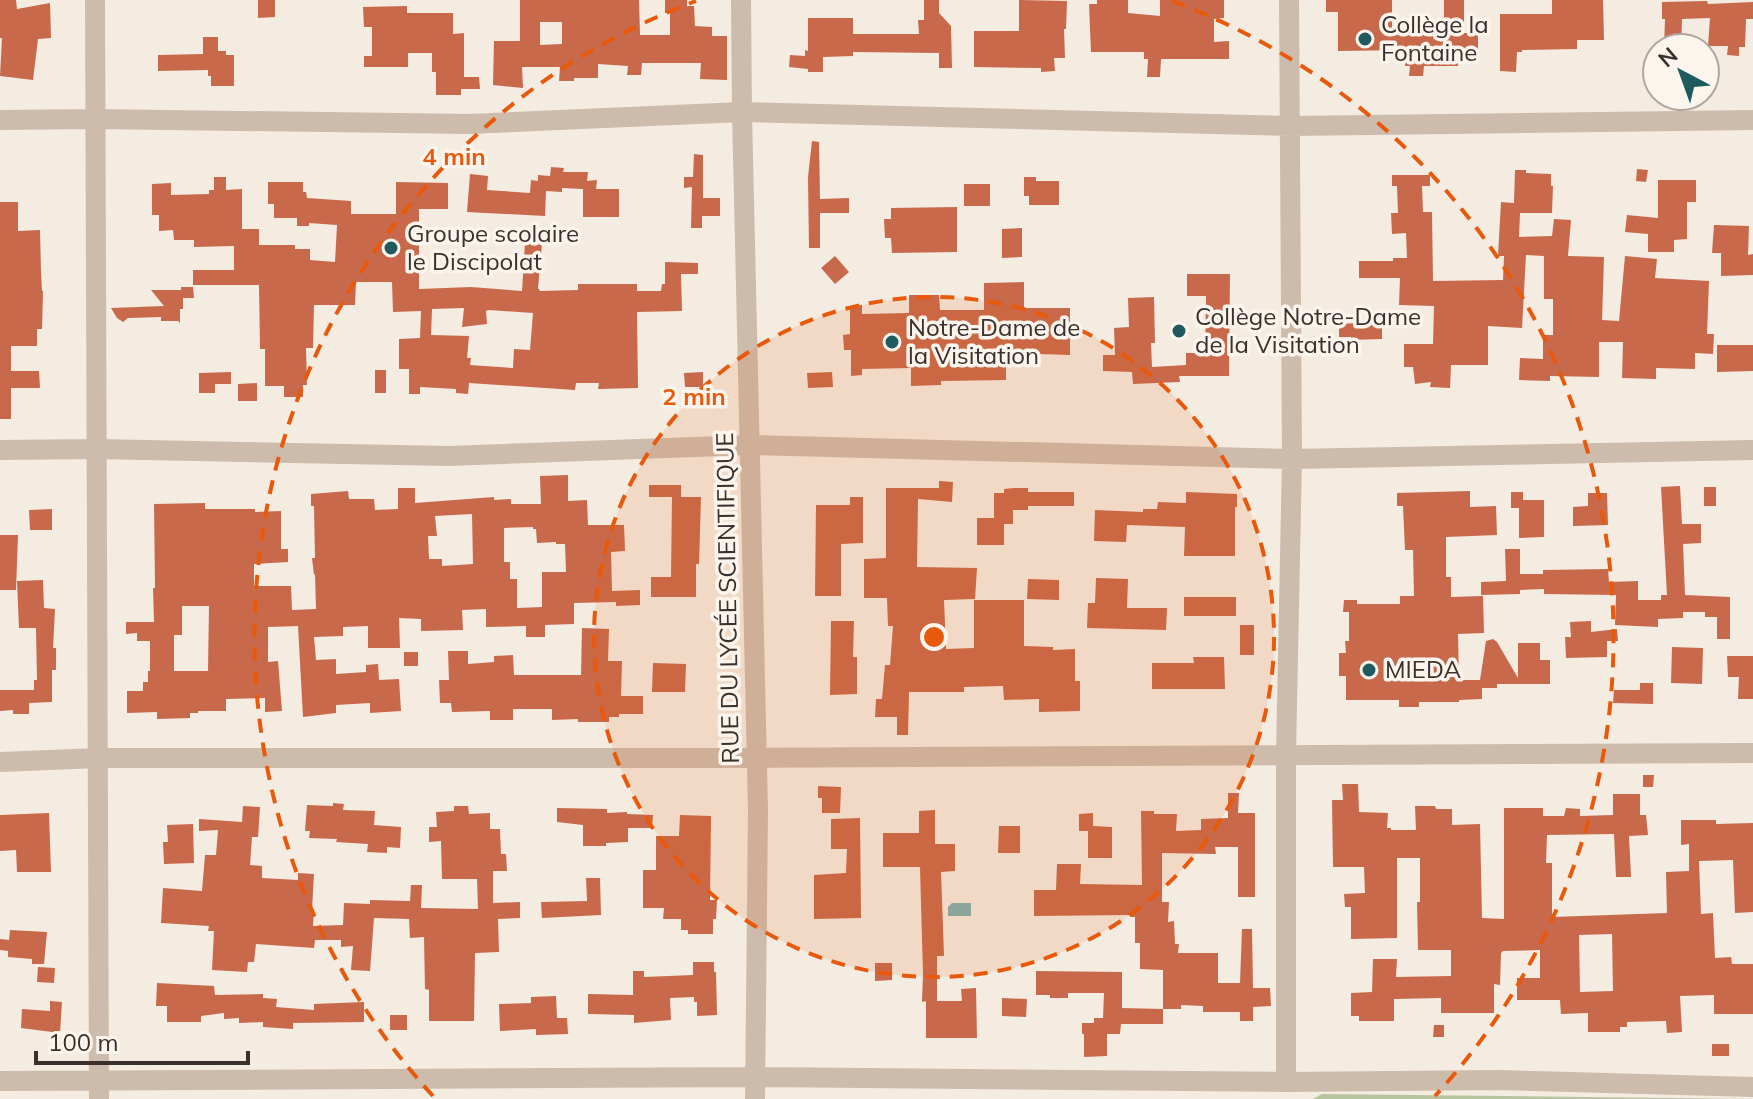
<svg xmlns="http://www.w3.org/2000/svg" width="1753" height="1099" font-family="Mulish,sans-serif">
	<rect width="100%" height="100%" fill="#f4ebe1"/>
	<path fill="#b8c4a0" d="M1322,1094l431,5h-440z"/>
	<path fill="#7fb0b2" d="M952,903h19v13h-23v-9z"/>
	<path fill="#c8694b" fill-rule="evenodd" d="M0,0h16l1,9 33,-6 1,35 -13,1 -5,41 -33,-4 2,-38h-2z
		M258,0h17v17l-17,1z
		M520,0h119l1,35h30v-22h-5v-13h22v6h7l1,20 17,1v9h15v44l-27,-1 1,-16h-59l-1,12h-14l1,-9 -30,-2v14h-24v3h-15l1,-14h-38l1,21 -30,-3 1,-44h26zM540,22h22v22l-22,1z
		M924,0h15v13l12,13 1,42h-13v-15l-86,-1v4l-30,1v15h-15v-3l-19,-2 1,-12 15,1v-6l3,1v-33h45v16h66l-1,-14h6z
		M1019,0l48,1 -1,28h-2l1,29h-11l1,13 -14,1v-4l-67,-1v-36h45z
		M1097,0h31v13l32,3v-16h64v18l-10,1v23l15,-1v18h-68l-1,18h-13l1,-18h-4v-7h-53l-2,-48h8z
		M1326,0h66v31h52v-31h20v33h14v18h-20v15h-34l-1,10h-14l1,-10h-5v-16l-67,1v-39h-12z
		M1552,0h51l1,40h-27v9l-55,1v2h-5l-1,20 -16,-1v-57h52z
		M1707,1l1,3 45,-2v17h-7l-1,28h-6v9l-12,-1 1,-9h-20l2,-28 -28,1 -1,29h-17l1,-29h-3v-17z
		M407,6v7h46v21l11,-1v44h15l1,12h-19v6h-25v-23h-4v-19h-24v14h-44v-11h8v-29h-8l-1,-20z
		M203,37h15v14h8v4h8v31h-23v-10h-3v-6l-50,1v-16l45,-1z
		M812,141l7,1 1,57 29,-1v15h-29v35h-11l-1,-71z
		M694,154l9,1v43h17v18h-18v12h-11l1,-41 -8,1v-11h9z
		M551,167l13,1 -1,4h25l-1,9 10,-1 -1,9h23v28h-36v-28l-21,-1v4l-16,-1 -1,25 -78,-4 3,-38 18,2 -1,14 43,3 1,-13 7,1v-6l12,1z
		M1637,169l11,1 -2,12 -10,-1z
		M1515,170h11v3l25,1v12h2l-1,27h-32l-1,24 33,-1 2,-17 17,1 -3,36 36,1 -2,63 17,1 6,-65 32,3 -2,19 54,3 -2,53h7l-1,20 -18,-1v16l-39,-1v11l-34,-1 1,-36h-24v35l-49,-1v5l-31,-1 1,-22 23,1v-24h10v-36h-9v-43l-18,-1 -4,73 -34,-2v39h-37l-1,23 -20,-1 1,-5 -16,2 -2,-17h-9v-23h29l1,-38 -35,-1 1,-27h-41v-17h34v-3h14l-1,-25 -14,1 -1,-21h7l-1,-27h-5v-11h38v11h-8l1,26h9l1,69 70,-1 1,-24h-6l3,-54 13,1z
		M214,177h12v13l16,-1v40h17v16h36v4h15v11l25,2 2,-37 -28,-2v3h-12v-8h-23v-14h-6v-22h35v10h3l1,6 44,3v13h45v-32l52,1v26h-29v80l52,-2 51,4 3,-48 17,1 -4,44 2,3 38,-1v-6h59v7h24l1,-7h3v-22l33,1v11h-17l1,37 -45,1 1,76 -40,1 1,-6h-23l-1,7 -106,-7 -1,11 -12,-1v-4l-36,-2v7h-11v-25h-10v-30l21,-1 1,-27 -28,1 -1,-30h-36l-1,23h-41l-1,43h-7l1,37h-4v12h-19v-11h-19v-37h-5l-1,-64h-66v-15h41v-24l-40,1v-7h-20l-1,-10 -14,1v-16h-7v-31l19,-1v12l38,-1v-4h5zM464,308l-2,19 25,-3 -1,-13 3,-1 44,3 -3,37 -16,-1 -1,19 -43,-3 1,-7h-4l2,-22 -38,-1 1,-26z
		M1024,177h12v4h23v24h-30v-9h-5z
		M1658,180h38v22h-9v37l-13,1v12h-26v-18l-23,-2 2,-17 31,3z
		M964,184h26v22h-26z
		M0,202h18v29l22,-1 1,42 1,19h1l-1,38h-5v17h-26v25h28l1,17h-29v31h-11z
		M957,207v45l-65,1 -1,-15h-6l-1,-19h7v-11z
		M1714,225l35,1 -1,29 5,-1v21l-32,1v-23h-9z
		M1022,228v29l-20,1v-29z
		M835,256l14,16 -14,12 -14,-16z
		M1187,274h43l-1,102h-50l1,6 -47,2 -1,-12 -29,-1v-16h12l-1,-27 15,-1 -1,-29 26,-1 1,46h-4l1,24 34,-2v-12h19l1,-57h-19z
		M1024,282v26h46v47l-64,-2v27l-65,1v4l-30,1v-18l-49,1v6l-11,1v-26h-7l-1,-15 7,-1v-28l12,-1v9l47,-1v-18h30l1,15h44v-27z
		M181,287h12l1,11h-11v11h-3v14l-2,-2h-17v-4l-33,1 -5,4 -6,-4 -6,-10 53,-2 -13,-16h30z
		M1382,322v17l-31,1v-3h-12v-13z
		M1717,345h36v26l-36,1z
		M375,370h11v23h-11z
		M231,372v12h-16v9h-16v-20z
		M703,372v15h-18l-1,-14z
		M832,372l1,15 -25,1 -1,-15z
		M257,383v18h-19v-17z
		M568,475v26l19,-1 1,25h36l1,26 -14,1 1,39 28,-1v15l-24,1v-4l-42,1v21l-29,1v12h-19v-11l-40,1v-18l-24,1 1,20 -42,1v-12l-22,-1 1,30h-32v-22l-25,1v9l-29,1 2,23 20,-1v15l30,-2v-7l12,-1 1,16 20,-1 2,32 -31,2v-10l-34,2v8l-33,4 -5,-91 -30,1v35l10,-1 4,50 -17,1v-14l-39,1v12h-28v2h-8v5l-33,1v-7l-30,1v-22h16v-9h5v-11h2v-30h-13v-8l-11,1v-12h28l-1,-34h2l-1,-84 51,-1v6h50v3l26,-1v38h7v13l-34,2v22h37l1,24 24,-1 -1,-35 -1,1 -2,-17h3l-1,-52h-3v-12l37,-3 1,8h25l1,11 23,-1v-21h17v15l79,-6v3l17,-1v5h30l-1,-28zM472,514l1,50 -31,2v-7h-13l-1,-23h9l-2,-20zM533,527v2h3l1,14 19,-1v2h9l1,28h-24v35l-25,1v-29h-7v-17h-6v-34zM182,606h27l-1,65h-34v-36h8z
		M939,481l14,1 -1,20 -34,-3 -1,68 60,1 -2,31 -31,1 2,49 28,-1v-48h50v46l29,1v3l22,-1v32h5v30l-41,1v-13l-35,1 -1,-14 -39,1v5h-55l-1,43h-11v-18h-22l1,-18h6l3,-34h5l3,-39h-5l-1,-28h-23v-39l22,-1v-70h53z
		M649,485h32v12h-5h25l-2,67h-3v33h-45v-20h20l1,-80h-23z
		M1680,486l2,38h19v19l-18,1 2,51 45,2v42h-13v-22h-12v-5h-22v6l-25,1v8l-43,-2 1,-30 -72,-1v-5l-24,1v4l-39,1v-13l25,-1 -1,-32h15v25h23v-4l65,-1 1,13 29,-1v19h23v-5h6l-6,-108z
		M1704,487h12v19h-12z
		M1014,488h14v4h46v14h-46v4h-15v14h-9v21h-27v-27h17v-25h10v-4z
		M1470,491v16l26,-1 1,29 -51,2v40h5v20l32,-1 1,37 -26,1 1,46h21l6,-39 7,-2 4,3 21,36v-35h22v17h10v24h-53v4h-15v11l-23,1v2h-40v5h-20v-7h-53v-24h-7v-23h7l-1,-12h4v-29h-6l1,-12h13v4h43v-8h14l-1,-46h-8l-2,-44h-6v-13z
		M1186,492l51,2v13h-2v49h-51l1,-29 -58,-2 -1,17 -32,-1 1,-31 48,2v-3h14l1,-7 28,1z
		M1511,492h12v8h21v37l-25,1v-30h-8z
		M1588,493h19l1,32 -35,1v-19l15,-1z
		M850,497h13v46l-22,1v52h-26l1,-91h34z
		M52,509v21h-22l-1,-20z
		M0,535h18l-2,55h-16z
		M1096,578l32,1 -1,29h40l-1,22 -79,-2 1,-25h7z
		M1028,579l31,1v20l-32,-1z
		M43,580l1,28 11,1 -2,39h3v22h-4v32l-23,1v11h-16v-4l-13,1v-21h34v-10h3l-1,-52h-17l-2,-47z
		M1184,597h52v19h-52z
		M831,621h23l-1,36h4v37l-27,1z
		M1591,621v11l26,-3 1,12h-11v16l-41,1 -1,-21h6l-1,-15z
		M1240,625h14v30h-14z
		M582,628l27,1 -1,32h14l-1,35h22v18h-24v3h-10v5h-31v-3l-26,1v-11h-39v11h-23v-9l-38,1 -1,-9h-11l-1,-23h10l-1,-29h20v13l26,-2v-6l19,-1 1,20h67z
		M1672,647l31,1 -1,36 -31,-1z
		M404,652h14v14h-14z
		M1727,656h26v43h-15l1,-22h-11z
		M1193,657h31l1,32h-73v-26h42z
		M653,663l33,1 -1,28h-33z
		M1640,683h13v21l-40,-1 1,-13h26z
		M1643,775h11l-1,12h-10z
		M1342,784h16l1,28 29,1 -1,15h4v2h25l-1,-24h20l1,3h16v16l28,-1 2,94 22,1v-111h39v8h21l2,-8 14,1v7l33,-1v-21h27v21h6l2,20 -19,1 2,41h-15l-2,-43 -67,1 -1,28h6v54l115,-4 -1,-41 23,-1v-27l-8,1v-25h35v4l37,-1v89l-18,1 -2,-53 -34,1 2,53 12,-1 2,45 16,-1 1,7h21v50h-39v-19l-34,1 2,36 -15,1 -1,-12 -39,1v5h-7v5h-32v-19l-27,1 -1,-14h-43v-22h23v-28l-37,1 -2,2 -1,32 -6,-1v29h-53v-15l-47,1v22h-35v-5h-8v-23l21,-1 1,-33h24l-1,18 55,-1v-26h-33l-1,-48h3v-44h-23v80l-46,1v-32h-6l-1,-13 21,-1 -1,-26h-31l-1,-67h11zM1612,934l1,57 -33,1 -1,-57z
		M818,786l23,1 -1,26h-18v-15h-4z
		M1228,793h11l-1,20h17v84h-17v-50h-23l1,7 -54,-1v49h7l-1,20 6,-1 1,23h4l-1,9h40v30h22l2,-54h10l1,59h17l1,18 -18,1v14h-13v-9h-37v-6l-22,-1v4h-18v-39l-23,-1v-26h-5v-26h-4v-2l-97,1v-26h22l1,-26h24l-1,20 62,1 -1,-74h13v3h23l-1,17 25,-1v-11l27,-1z
		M333,803l11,1 -1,6 32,1 -1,14 27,2 -1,21 -13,-1v6l-20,-1 1,-8 -32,-2 1,-3 -28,-1 1,-7h-5l2,-26 26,1z
		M243,806l17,1 -2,30h-6l-2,28 12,1v12l36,2v-7l16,1 -2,35h2l-1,17 30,-1 1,-22 26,1v-4l40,1 1,-16h11l-1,23 57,1 -1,-30h-35l-1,-38 -12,1v-15h8l-1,-15 18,-1v-5h14l1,8 21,-1v16h10l1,25h5l1,17h-14v32l27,-1v16l-22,1 1,33 -24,1 -1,68h-45v-31l-4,-1 -1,-52 -14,1 -1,-19 -35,-1 -4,53 -19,-1 2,-24 -12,1v-7h-26l-1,8 -58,-4 -2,18h-6l-1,10 -35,-2 2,-39h-6l1,-5 -48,-3 2,-35 39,3 3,-36h11l2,-25 -19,1v-12l43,3z
		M557,808l50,1v4l20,-1v2l26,1 -1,13h-24v14l-22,1v3h-23v-21l-26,-3z
		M935,810v34h20v27l-14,1 3,84h-7v45h25l-1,-12 15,-1 1,50h-51v-37l-4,1 1,-28 -3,-107h-37v-34h36v-22z
		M49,813l2,59h-34l-1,-22 -16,1v-36z
		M1093,813v13l19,1v31h-24v-27h-9v-17z
		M680,815l31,1 -1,84h7l-1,19h-3v15h-25v-4h-7v-11h-18l1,-11h-21v-38h13v-34h23z
		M860,818l1,100 -47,1v-44l32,-2 1,-24h-16v-30z
		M193,824l1,39 -30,1 -1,-22h5l-1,-17z
		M999,826h21v27h-22z
		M586,878h14l1,37 -59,3 -1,-16 46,-1z
		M10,930l37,2 -3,32h-12v-5l-24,-2v-6l-8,-1v-11l9,1z
		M693,962h21v10h2l1,43 -20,1v-14h-3v-5l-24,1 1,22 -37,3v-8l-46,-1v-20l45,1v-24h11v6l49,-2z
		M875,963h17v17l-17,1z
		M38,967l17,1 -1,15 -17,-1z
		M1036,971l86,1v36l41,1v15h-42l-1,10h-13v22l-23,1v-23h-2v-11h12v-5h9l1,-25h-36v5h-18v-3h-14z
		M157,983l57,3 1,9 48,-1v4l14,1 -1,8 38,3v-6l50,-2v20l-71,1v6l-30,-2v-5l-24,1v-5l-15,1v-6l-23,3v6h-34v-16h-11z
		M556,996l1,22h10l1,16 -32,1v-6l-36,2 -1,-27 32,-1v-6z
		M1002,998l25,1 -1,18 -24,-1z
		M50,1001l12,1 -2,31 -39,-5 1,-19 28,2z
		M390,1015h17v15h-17z
		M1434,1025h10v12h-11z
		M1712,1044h17v12h-17z"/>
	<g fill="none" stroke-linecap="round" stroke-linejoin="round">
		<path stroke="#cdbbac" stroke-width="20" d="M95,0l4,1099
			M741,0l1,112 16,698 -3,289
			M0,120l95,-1 375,5 272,-12 548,14 463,-6
			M0,450l96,-1 353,7 301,-11 542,14 461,-9
			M0,762l98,-4h614l1041,-5
			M0,1081l755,-4 531,5 213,-2 254,7
			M1286,1082v-327l6,-296 -3,-459"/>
	</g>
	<circle cx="934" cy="637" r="340" fill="#e8590c" fill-opacity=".12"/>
	<g fill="none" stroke="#e8590c" stroke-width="4" stroke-dasharray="14 10">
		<circle cx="934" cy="637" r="340"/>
		<path d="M433 1096A679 679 0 0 1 696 1M1172 1A679 679 0 0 1 1435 1096"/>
	</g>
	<g fill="#1f5a5e" stroke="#fbf5ee" stroke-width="3">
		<circle cx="1365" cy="39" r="8"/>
		<circle cx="391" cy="248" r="8"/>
		<circle cx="1179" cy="331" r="8"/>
		<circle cx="892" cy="342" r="8"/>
		<circle cx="1369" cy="670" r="8"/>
	</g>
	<g text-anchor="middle" stroke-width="7" stroke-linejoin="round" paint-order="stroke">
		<g font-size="24" fill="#3b302b" stroke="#fbf5ee" text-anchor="start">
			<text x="1381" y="33">Collège la<tspan x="1381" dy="28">Fontaine</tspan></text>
			<text x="407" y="242">Groupe scolaire<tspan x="407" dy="28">le Discipolat</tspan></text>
			<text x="1195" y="325">Collège Notre-Dame<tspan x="1195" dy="28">de la Visitation</tspan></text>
			<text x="908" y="336">Notre-Dame de<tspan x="908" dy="28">la Visitation</tspan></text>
			<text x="1385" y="678">MIEDA</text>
		</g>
		<g font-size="24" fill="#3b302b" stroke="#fbf5ee">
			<text transform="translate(728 598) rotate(-91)" y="8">RUE DU LYCÉE SCIENTIFIQUE</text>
		</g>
	</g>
	<circle cx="934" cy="637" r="12" fill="#e8590c" stroke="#fbf5ee" stroke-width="4"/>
	<g font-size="24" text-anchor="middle" font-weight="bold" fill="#e8590c" stroke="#fbf5ee" stroke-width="7" stroke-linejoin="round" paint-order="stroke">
		<text x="454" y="165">4 min</text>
		<text x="694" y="405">2 min</text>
	</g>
	<g transform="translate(1681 72) rotate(319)"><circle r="38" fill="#fbf5ee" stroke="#aea6a0" stroke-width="2"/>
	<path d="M0-6L14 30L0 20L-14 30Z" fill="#1f5a5e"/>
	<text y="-12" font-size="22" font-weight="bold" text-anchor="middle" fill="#3b302b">N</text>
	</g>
	<path d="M36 1051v12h212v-12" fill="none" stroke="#3b302b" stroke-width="4"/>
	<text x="48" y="1051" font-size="24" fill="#3b302b" stroke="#fbf5ee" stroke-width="6" paint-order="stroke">100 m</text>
</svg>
